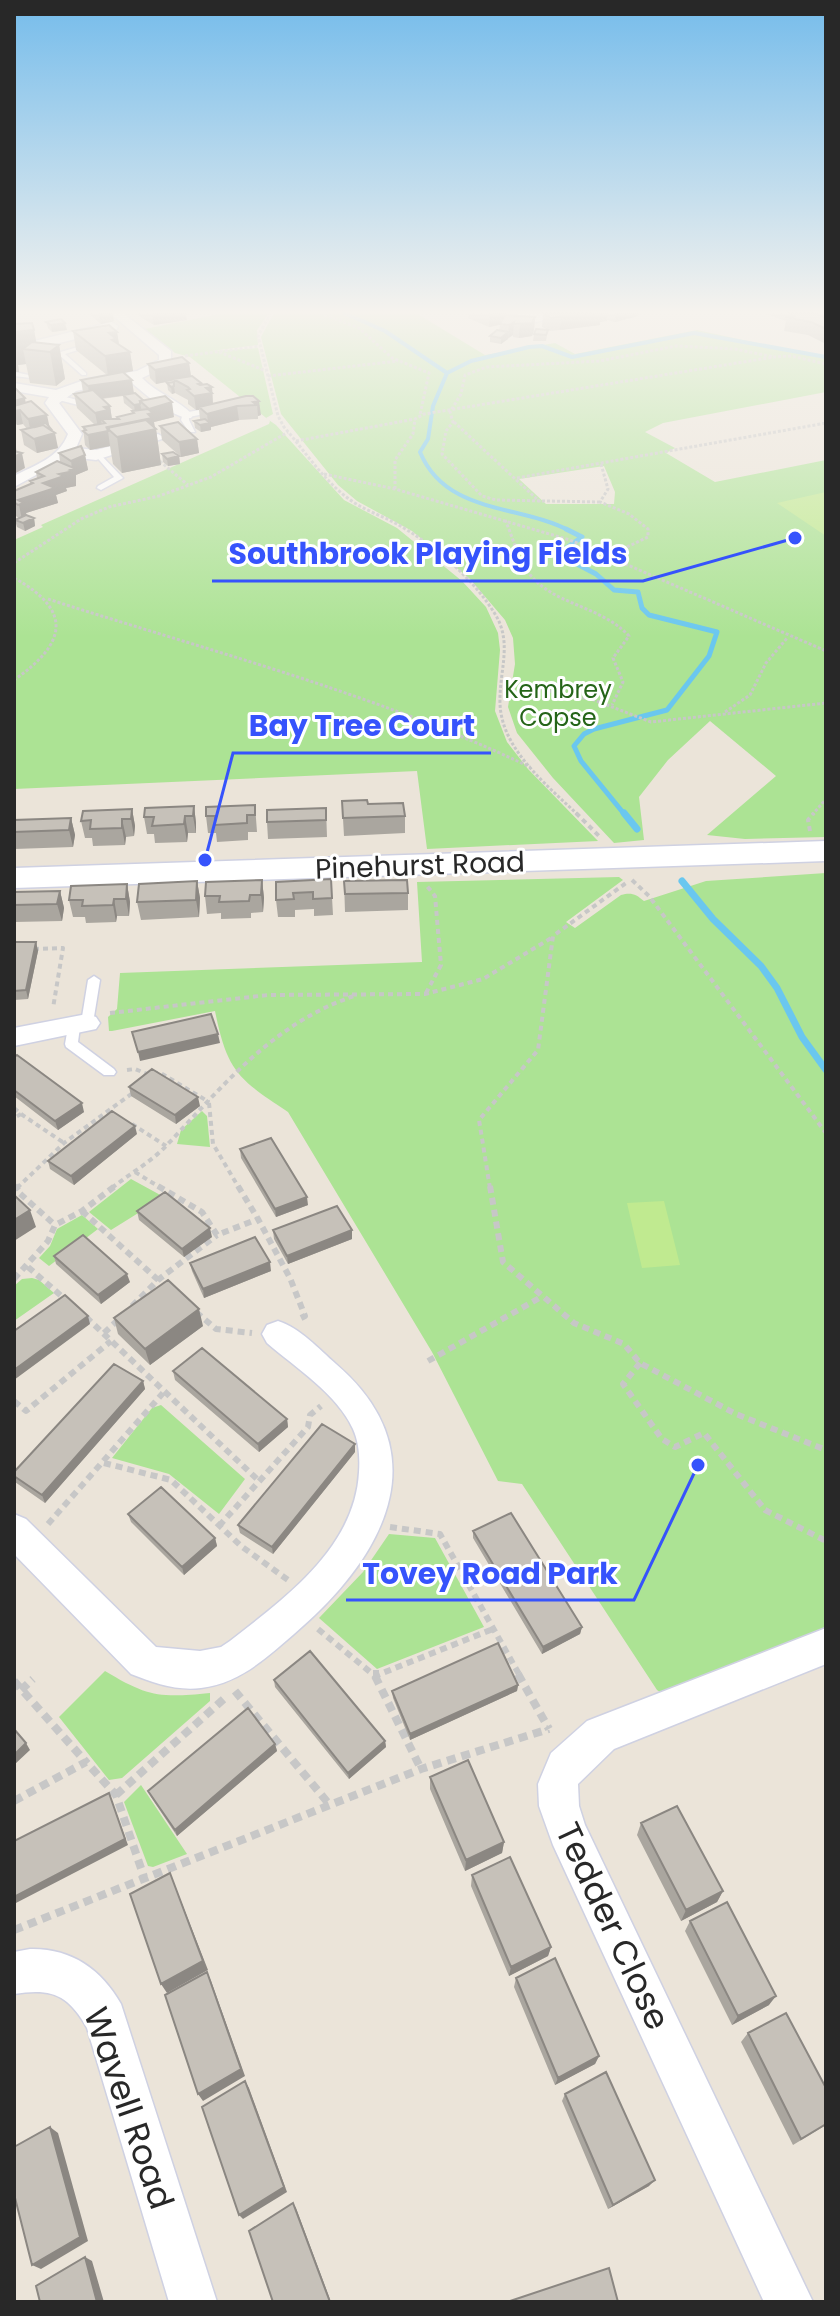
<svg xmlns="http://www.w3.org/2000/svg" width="840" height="2316" font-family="Poppins,sans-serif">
	<rect width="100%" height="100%" fill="#ebe4d9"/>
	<path fill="#ace394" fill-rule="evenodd" d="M224,313h45l-12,17 1,15 -47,6 47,-3 15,66 -7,4 10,7 68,75 53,28 65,53 24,26 12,26 2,17 -5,61 12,31 21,27 70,72 -171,8 -10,-78 -403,18v-249l29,-13 -2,-2 228,-101 1,-3 -80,-64 -15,-4 -30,-24z
		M274,313h142l69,42 70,-12 20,11 122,-24 129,28v34l-163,31 -18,9 30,16 -9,5 49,29 111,-22v377l-81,2 -38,-4 69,-59 -66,-55 -42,39 -29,37 5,43 -30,3 -61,-65 -36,-45 -9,-26 7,-43 -2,-26 -8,-18 -35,-41 -58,-48 -55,-30 -19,-16 -57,-71 -20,-77zM604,466l11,26 -1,12h-68l-27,-25z
		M826,873v764l-159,60 -10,-7 -135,-206 -24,-3 -66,-129 -144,-240c-50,-33 -61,-41 -73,-101l-103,20h-3l-1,-14 9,-8 3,-36 302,-11 -5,-80 202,-5 4,3 -57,42 9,6 46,-33c10,-3 15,-1 23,6l62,-20z
		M202,1111l5,5 3,31 -33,-3 4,-14z
		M131,1179l33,18 -53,33 -22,-18z
		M82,1215l16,14 -49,37 -10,-8 11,-12 7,-17z
		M32,1278l7,2 15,13 -40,28v-35l8,-7z
		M161,1405l84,74 -26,35 -50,-40 -57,-16 40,-50z
		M389,1534l46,4 49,89 -107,42 -58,-51 44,-46z
		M105,1671c43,26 55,27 105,22v8l-88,77 -13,2 -50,-63z
		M141,1785l46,69 -34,13 -5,-1 -24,-64z"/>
	<path fill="#c0ea90" d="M826,492v44l-49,-33z
		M664,1201l16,64 -38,3 -15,-65z"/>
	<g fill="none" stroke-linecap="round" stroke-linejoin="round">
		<path stroke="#6ac7ef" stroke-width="4" d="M344,313l41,18 62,42 -14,33 -5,33 -8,13c26,63 100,52 150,79
			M447,373l24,-12 58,-14 13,-1 30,11 122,-24 132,24"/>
		<path stroke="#6ac7ef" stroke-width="5" d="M566,529l16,8 -24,17 38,20 18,16 24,2 4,16 7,7 68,17 -8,24 -42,54 -73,19 -10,5 -10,12 7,15 44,54"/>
		<path stroke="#6ac7ef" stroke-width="7" d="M624,813l13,16
			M682,881l31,38 48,47 16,22 25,49 24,33"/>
		<g stroke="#cfd1e2" stroke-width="3">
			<path id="lane" d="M92,343l5,1 -32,10 21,19v2h-4l-25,-22z
				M14,372l20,4 -3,2 -17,-2z
				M54,394l35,9 1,2 -4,2 -35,-9z
				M216,407l3,4 -30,6v3l6,12h-6l-8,-12 2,-7z
				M98,452l25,26 -22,12 -4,-2 1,-2 16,-9 -20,-23z
				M94,976l6,4 -7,43 -6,4 -6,-4 7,-43z
				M74,1023l6,4 -2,15 36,27 2,3 -2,3h-10l-38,-28 -1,-3 3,-17z"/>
		</g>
		<g stroke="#cfd1e2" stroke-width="3">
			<path id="street" d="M110,313h13l48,38v13l-29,14c15,16 36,21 51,37l-2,3c-15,2 -50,-26 -62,-38l-53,11 -17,12 23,31 -6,14 20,2 62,-16 7,4 -69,22 -27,-3 -55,30v-11c21,-11 45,-18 54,-42l-23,-31 4,-6 -35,-6v-8l42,7 31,-11 50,-8 22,-11v-5z
				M506,313h69l-39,9z
				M112,322l6,4 -1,3 -103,25v-8z
				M87,1014l9,3 4,6 -4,6 -82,17v-18z
				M278,1321c22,7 41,28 58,43 106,91 46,195 -42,270 -28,24 -54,49 -93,54 -25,3 -47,-5 -70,-14l-117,-120v-40l12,5 130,128 44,4 21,-4 9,-6c55,-43 125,-93 129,-169 1,-14 0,-30 -6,-43 -16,-35 -57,-61 -86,-86l-5,-9 5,-9z
				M826,1628v36l-212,85 -36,35 1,22 6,19 228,477h-49l-211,-457 -14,-39 -1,-22 13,-31 36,-32z
				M30,1949c41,-1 71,20 91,55l96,298h-48l-82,-274c-19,-34 -36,-40 -73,-34v-42z"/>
		</g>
		<g stroke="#cfd1e2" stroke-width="3">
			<path id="secondary" d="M826,841v20l-812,27v-20z"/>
		</g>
		<path stroke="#c7c7c7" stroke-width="3" stroke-dasharray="3 2" stroke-linecap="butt" d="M271,313l-13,23 20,80 6,11c21,24 39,53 65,72 14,11 32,16 48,25 37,21 76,54 98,90 18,29 4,57 5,89 1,46 47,82 78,112
			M320,313l39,15 33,30 37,15 -9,42
			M219,352l47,19
			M185,356l75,-10
			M268,376l130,-15
			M454,422l86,80
			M296,441l119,-22 9,-5 350,-57 17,-1 35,8
			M156,458l32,27
			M601,464l7,25 -8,13 29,12 19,15v8l-38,18
			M324,474l71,15 175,51 256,111
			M517,478l309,-55
			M395,489v-29l18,-26 2,-15
			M600,502l-104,-2 -14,-4 -40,-42 4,-23 7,-9 -3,-10 11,-18 4,-19 22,-8 113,-6 76,-15 59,3 39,8
			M505,520c9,19 13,42 27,57 26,29 69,29 97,59l-16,22 10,24 -11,23
			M14,563l67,-44 28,-12 50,-11 52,-19 77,-45
			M14,578c60,33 52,66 0,102
			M48,599c161,52 329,95 482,168
			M504,682l90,18 57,22 175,-19
			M725,712l25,-17 16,-32 22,-26
			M812,815l14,-16"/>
		<path stroke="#c7c7c7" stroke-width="4" stroke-dasharray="5 4" stroke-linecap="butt" d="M576,813l23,23
			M810,831l-2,-11 6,-7
			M632,880l17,16 177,237
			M34,949l29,-1 -10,60
			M426,993l15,-28 -6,-69 -8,-10
			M110,1013l158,-18 157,-1 58,-15 70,-42
			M127,1070l8,-1 17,7
			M154,1075l5,-3 50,30
			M209,1103l4,41 26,44
			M14,1108l7,6 -7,4
			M21,1114l43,29
			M132,1124l34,22
			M135,1172l26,16
			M17,1188l47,-45 70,-51
			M112,1188c17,-14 39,-26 54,-42 57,-60 107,-123 188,-150
			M490,1188l-11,-68 59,-70 15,-114 73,-53"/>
		<path stroke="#c7c7c7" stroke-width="6" stroke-dasharray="7 5" stroke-linecap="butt" d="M19,1186l-4,3 40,36
			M158,1186l44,26 15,23 41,-16 32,59 15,38 -4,2
			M238,1186l20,33
			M490,1186l13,76 71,61 50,21 16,19 96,51 90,36
			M82,1211l85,77
			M28,1267l38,33
			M14,1279l34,-38 7,-16 27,-14 33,-25
			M132,1306l26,-26 59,-45
			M196,1312l20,17 36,4
			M86,1317l172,163
			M104,1333l15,-14
			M428,1361l115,-65
			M640,1363l-17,21 39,55 13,8 29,-14 61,77 61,31
			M14,1401l12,10 85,-70
			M104,1463l67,17 70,66 47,34
			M48,1524l115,-131
			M219,1526l89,-99 2,-12 11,-9
			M390,1527l50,7 80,142
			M318,1629l57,47 118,-47"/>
		<path stroke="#c7c7c7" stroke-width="8" stroke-dasharray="9 6" stroke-linecap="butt" d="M373,1674h6
			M518,1674l31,55
			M375,1676l46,93
			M14,1681l72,81
			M21,1690l12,-11
			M235,1691l94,113
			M116,1795l110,-98
			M14,1801l72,-39 30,33 28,82
			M14,1930l407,-161 128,-40"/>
		<use href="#lane" fill="#fff" fill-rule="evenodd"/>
		<use href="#street" fill="#fff" fill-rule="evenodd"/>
		<use href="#secondary" fill="#fff" fill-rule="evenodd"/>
	</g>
	<path fill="#aaa69f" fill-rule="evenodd" d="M90,313h22l2,8 -13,3 -11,-9z
		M138,313h48l1,7 -33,5 -15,-9z
		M464,313h42v2l29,2 -1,13 -2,6 -13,2 -6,-1v-2l-12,9 -11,-2v-6l9,-5 1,-6 -11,2 -21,-9 1,-3z
		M543,313h112h-16l-1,3 -23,6 -8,-2 -7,2v3l-40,5 -10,1 -2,-1 -2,11h-13l1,-7 14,-4 -6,-3z
		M764,313h51l11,5v26l-18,-9 -24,-4 2,-10z
		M46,322l21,8 -15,2 -4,-4z
		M14,324l20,6 2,13 23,2 6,34 -9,7 -26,-3 -4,-19 -8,1 1,7h-5z
		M73,331l44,1 2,13 11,7 3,19 -9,2 10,20 9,7 31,17 -20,5v5l2,2 5,36 -39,8 -9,-9 -3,-18 -20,4 -5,-5 -2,-18 12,-2 -18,-17 -3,-14 9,-2 -2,-12 26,-5 -31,-25zM123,396l1,7 10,8h-2l1,3 -16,3v2h-5l-2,-13 -8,-7z
		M189,363l2,13 10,7v2l11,2 1,17 40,-8 8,19 -3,1v3l-19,1 -28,7v3l-10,2 -6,-4 -1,-7 6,-2 -1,-9h-3l-8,-6v-4l-13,-7 -3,1 -4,-4 -1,-7 7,-1v-2l-18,4 -6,-6 -2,-14z
		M14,388l11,15 24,23 9,22 -21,5 -13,-8 -3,-15 6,-1 -4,-5 -6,1 -3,-3z
		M160,426l37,13 2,14 -18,4 -19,-17z
		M59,453l26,2 3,15 -12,5v11l-10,2 1,3 -11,4 2,8 -32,10 1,2 7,3 1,8 -10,5 -8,-4 -2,-7 4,-2 -5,-3v-24l16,-7v-3l7,-3 -1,-6 24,-10z
		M162,454l17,2 1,8 -12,2 -5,-4z
		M342,801l26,3 37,12v17l-61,3z
		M255,805l2,27h-9v8l-31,2 -1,-9h-8l-2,-17z
		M194,806l2,17v10h-8l-1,9 -32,1 -1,-9h-7l-3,-17z
		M326,808l1,29 -59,2 -1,-17z
		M132,809l3,17 -1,10 -8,1 -1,8 -32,1 -1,-8h-7l-4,-17z
		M71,818l4,17 -2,12 -59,2v-29z
		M331,879l2,36 -19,1v-7l-19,1v7h-17l-2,-17z
		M262,880l2,18 -1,14 -12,1v5l-30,1v-6l-14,1 -2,-18z
		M197,881l3,17 -1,19 -58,3 -4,-18z
		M344,881l64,12v17l-63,2z
		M127,884l3,18 -1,14h-12l-1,6 -30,1 -1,-6h-12l-4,-17z
		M60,891l4,17 -2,13 -48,1v-30z
		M14,942h22l2,9 -10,48 -14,1z
		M14,1057l70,55 -26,18 -44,-34z
		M129,1087l71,19 -24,18 -45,-28z
		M137,1134l-63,51 -24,-16 -2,-8z
		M240,1149l68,56 -32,12 -35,-59z
		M137,1211l75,26 -28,20 -45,-37z
		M273,1230l79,9 -64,25 -14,-25z
		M54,1256l76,26 -29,22 -45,-40z
		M190,1263l81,8 -67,27 -12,-27z
		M114,1318l89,8 -53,39 -32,-31z
		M173,1371l114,48 1,8 -29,25 -84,-72z
		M143,1381l2,8 -100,114 -30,-21 -1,-10z
		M355,1452l-82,102 -33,-21 -2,-8z
		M128,1514l87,24 2,8 -33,29 -53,-53z
		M473,1531l109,96 -2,7 -38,20 -69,-116z
		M274,1680l111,61 1,6 -37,32 -74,-92z
		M518,1685l-1,6 -107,49 -17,-42 -1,-7z
		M275,1744l2,7 -100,85 -26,-39 -3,-6z
		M430,1777l74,65 -2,11 -37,18 -35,-82z
		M641,1823l82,68 -6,11 -36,19 -44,-86z
		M472,1875l79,72 -3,9 -39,20 -38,-90z
		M690,1921l79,84 -37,20 -47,-94z
		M516,1978l83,78 -4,8 -40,21 -41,-98z
		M748,2033l78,92 -33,20 -52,-103z
		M565,2094l84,92 -41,23 -46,-108z"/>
	<path fill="#8b8782" d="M99,313h13l2,8 -13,3z
		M152,313h34l1,7 -33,5z
		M494,313h12v10l-17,4 1,-13z
		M593,313h14v8l-7,1v3l-40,5 1,-13z
		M616,313h23l-1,3 -23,6z
		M535,317l-1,13 -2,6 -13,2 1,-14z
		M514,322l-1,13 -5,3 1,-13z
		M65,323l2,7 -15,2 -1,-7z
		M34,330l4,21 -15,-2 3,15 -8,1 1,7h-5v-40z
		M117,332l3,19 10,1 3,19 -25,5 -3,-20 4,-23z
		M508,332v7l-7,5v-6z
		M59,345l6,34 -9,7 -6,-34z
		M189,363l2,14 -35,7 -1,-14z
		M132,380l2,14 -44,6 -2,-14z
		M201,383l1,12 4,-7 6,-1 1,20h-14v3h-3l-2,-14 4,-12z
		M174,386l1,7 -3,1 -1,-7z
		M25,398l2,14 -7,-2 3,14 -6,1 -3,-13v-11z
		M259,401l2,14 -3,1 -1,-11 -4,-3z
		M172,402l2,15 -20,5 1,5 -2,1 3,1 5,36 -39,8 -5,-36 -9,-10 41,-18z
		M140,404l2,7 -7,1 -1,-7z
		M110,406l2,14 -7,3 -4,-4 1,7 -4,1 -3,-14 9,-6z
		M237,406l2,14 -28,7v3l-10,2 -1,-7 8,-2 -1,-9z
		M47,415l3,14h1l1,5 3,-1 3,15 -21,5 -3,-14 6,-2 -6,-12 1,8h-4l-3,-14z
		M108,431l2,15 -20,4 -2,-15z
		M197,439l2,14 -18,4 -2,-15z
		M16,448l1,8 5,-3 3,15 -11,6v-25z
		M85,455l3,15 -12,5v11l-10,2 1,3 -11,4 2,8 -32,10 1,5 -5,2 -4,-20 25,-17 16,-9 13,-5 -1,-8z
		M179,456l1,8 -12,2 -1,-7z
		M34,518l1,8 -10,5 -2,-8z
		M194,806l2,17v10l-3,-17z
		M132,809l3,17 -1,10 -3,-17z
		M185,816l3,17 -1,9 -3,-18z
		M71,818l4,17 -2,12 -4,-17z
		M122,819l4,18 -1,8 -3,-17z
		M262,880l2,18 -1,14 -2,-17z
		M197,881l3,17 -1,19 -3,-17z
		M127,884l3,18 -1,14 -3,-17z
		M60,891l4,17 -2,13 -5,-17z
		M114,899l3,17 -1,6 -3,-17z
		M36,942l2,9 -10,48 -2,-9z
		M218,1034l2,9 -80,18 -2,-9z
		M198,1097l2,9 -24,18 -1,-9z
		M82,1103l2,9 -26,18 -3,-9z
		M135,1126l2,8 -63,51 -3,-9z
		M307,1197l1,8 -32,12 -1,-8z
		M30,1210l6,17 -22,14v-21z
		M210,1228l2,9 -28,20 -2,-8z
		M352,1230v9l-64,25 -1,-8z
		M270,1262l1,9 -67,27 -1,-9z
		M127,1274l3,8 -29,22 -3,-9z
		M199,1309l4,17 -53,39 -5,-16z
		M88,1316l2,8 -76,56v-10z
		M143,1381l2,8 -100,114 -3,-8z
		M287,1419l1,8 -29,25 -1,-8z
		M355,1444v8l-82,102 -1,-7z
		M215,1538l2,8 -33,29 -2,-8z
		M582,1627l-2,7 -38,20 1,-7z
		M518,1685l-1,6 -107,49v-6z
		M385,1741l1,6 -37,32 -1,-6z
		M26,1743l4,7 -16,15v-10z
		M275,1744l2,7 -100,85 -2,-6z
		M109,1793l19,52 -114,59v-7z
		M504,1842l-2,11 -37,18 1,-11z
		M170,1873l38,97 -41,23 -6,-9z
		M723,1891l-6,11 -36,19 5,-11z
		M551,1947l-3,9 -39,20 2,-9z
		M207,1972l4,9 34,95 -42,25 -5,-7z
		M776,1996l-7,9 -37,20 6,-9z
		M599,2056l-4,8 -40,21 3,-7z
		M245,2081l4,7 38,104 -44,27 -4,-4z
		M50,2127l8,6 30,108 -47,28 -9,-4z
		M655,2180l-6,6 -41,23 5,-4z
		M293,2203l3,5 35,94h-1z
		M85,2257l7,4 12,41h-7z"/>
	<path fill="#c6c1b9" stroke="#8b8782" stroke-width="2" d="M543,313h50l-42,5z
		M790,313h25l11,5v11l-15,-7 -25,-5 8,-1z
		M505,315l30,2 -3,6 -19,1 1,-2 -5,3 -9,-1z
		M61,319l4,4 -14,2 -5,-3z
		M32,323l2,7 -20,2v-8z
		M109,325l8,7 -8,1 7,6 -4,1 18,12 -25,4 -32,-25z
		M536,329l12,1 -2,5 -12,-1z
		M497,330l11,2 -7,6 -11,-2z
		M32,342l27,3 -9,7 -27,-3z
		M182,357l7,6 -34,7 -7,-6z
		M123,372l9,8 -44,6 -7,-6z
		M192,376l9,7 -3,1 2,1 7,-1 5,3 -6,1 6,5 -18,3 -7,-6 3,-1 -2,-2 -15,-8z
		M174,382v4l-3,1 -4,-4z
		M14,388h1l10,10 -11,3z
		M93,390l17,16 -6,1 4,3 -13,3 -21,-19z
		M135,393l8,7 -3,1v3l-6,1 -11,-10z
		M165,396l7,6 -23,7 -9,-8z
		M246,396h7l6,5 -6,1 4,3 -20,1 -30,8 -8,-7z
		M31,401l16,14 -19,4 -8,-9 -6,1v-5z
		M148,409l5,4 -5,1 4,4 -44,9 2,1h-3l1,3 -20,4 -5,-4 3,-1 -3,-3 22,-4 -4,-4h18l-2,-2 17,-4 -2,-2z
		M205,419l5,4 -10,2 -6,-4z
		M146,420l10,9 -39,8 -10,-9z
		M178,422l19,17 -18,3 -19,-16z
		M46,423l5,6h-2l-6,-4 -8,2 -1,-2z
		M43,425l12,8 -21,6 -13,-9z
		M81,446l4,9 -14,6 -12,-8z
		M14,451l8,2 -8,4z
		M173,452l6,4 -12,3 -5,-5z
		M57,461l17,7 -4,2 4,1 -15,3 5,2 -21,7 12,5 -37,12 6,3 -6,2 -4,-3v-11l19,-8 -3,-2 14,-5 -8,-4z
		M26,515l8,3 -11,5 -8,-3z
		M367,800l1,4 35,-1 2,13 -62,2 -1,-17z
		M255,805v10h-8v8l-32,2v-9h-9v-9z
		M194,806l-1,10h-8l-1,8 -32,2 2,-9h-10l1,-9z
		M326,808v12l-59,2v-12z
		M132,809l-1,10h-9v9l-32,1 1,-9 -10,1 2,-10z
		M71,818l-2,12 -55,2v-12z
		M331,879l1,19 -19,1v-7l-20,1 1,6 -18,1v-18z
		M262,880l-1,15h-11l-1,6 -30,1 1,-6h-15l1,-14z
		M407,880l1,13 -63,1 -1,-13z
		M197,881l-1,19 -59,2 2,-18z
		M127,884l-1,15h-12l-1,6 -31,1 1,-6h-14l2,-14z
		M60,891l-3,13 -43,1v-13z
		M14,942h22l-10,48 -12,1z
		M211,1014l7,20 -80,18 -6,-20z
		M17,1055l65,48 -27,18 -41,-31v-33z
		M152,1069l46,28 -23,18 -46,-28z
		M112,1111l23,15 -64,50 -23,-15z
		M271,1138l36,59 -32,12 -35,-60z
		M165,1192l45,36 -28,21 -45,-38z
		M14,1195l16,15 -16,10z
		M337,1206l15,24 -65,26 -14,-26z
		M83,1235l44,39 -29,21 -44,-39z
		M255,1237l15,25 -67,27 -13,-26z
		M168,1280l31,29 -54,40 -31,-31z
		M65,1295l23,21 -74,54v-39z
		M202,1348l85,71 -29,25 -85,-73z
		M114,1364l29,17 -101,114 -28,-19v-4z
		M322,1424l33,20 -83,103 -34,-22z
		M161,1487l54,51 -33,29 -54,-53z
		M511,1513l71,114 -39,20 -70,-116z
		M498,1643l20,42 -108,49 -18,-43z
		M310,1651l75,90 -37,32 -74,-93z
		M248,1708l27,36 -100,86 -27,-39z
		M14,1729l12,14 -12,12z
		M468,1760l36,82 -38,18 -36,-83z
		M109,1793l16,46 -111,58v-56z
		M677,1806l46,85 -37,19 -45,-87z
		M510,1857l41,90 -40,20 -39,-92z
		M170,1873l33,88 -42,23 -31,-90z
		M727,1902l49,94 -38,20 -48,-95z
		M555,1958l44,98 -41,22 -42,-100z
		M207,1972l34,97 -43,25 -33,-99z
		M786,2013l40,75v36l-25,15 -53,-106z
		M606,2072l49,108 -42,25 -48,-111z
		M245,2081l39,106 -45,28 -37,-108z
		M50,2127l30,110 -48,28 -18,-71v-47z
		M293,2203l37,99h-57l-24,-71z
		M85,2257l12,45h-57l-4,-16z
		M609,2268l9,34h-108v-1z"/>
	<linearGradient id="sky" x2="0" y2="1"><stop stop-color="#75bceb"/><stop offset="0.49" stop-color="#f6f3ee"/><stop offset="1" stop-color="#f6f3ee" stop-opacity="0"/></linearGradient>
	<rect width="840" height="637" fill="url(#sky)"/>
	<g text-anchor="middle" stroke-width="6" stroke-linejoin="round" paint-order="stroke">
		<g font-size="24" fill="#256518" stroke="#fff">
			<text x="558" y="698">Kembrey<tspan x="558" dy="28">Copse</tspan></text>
		</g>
		<g font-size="28" fill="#282828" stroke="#fff">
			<text transform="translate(420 865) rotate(-2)" y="10">Pinehurst Road</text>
		</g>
		<g font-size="34" fill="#282828" stroke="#fff">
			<text transform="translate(613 1926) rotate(65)" y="12">Tedder Close</text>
			<text transform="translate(129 2108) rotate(71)" y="12">Wavell Road</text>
		</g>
	</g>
	<path fill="none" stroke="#3653fc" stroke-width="3" d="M795 538L643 581H212M205 860L233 753H491M698 1465L634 1600H346"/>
	<g fill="#3653fc" stroke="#fff" stroke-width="3">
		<circle cx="795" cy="538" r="8"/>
		<circle cx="205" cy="860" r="8"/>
		<circle cx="698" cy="1465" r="8"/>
	</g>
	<g font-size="30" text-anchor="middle" font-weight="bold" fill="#3653fc" stroke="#fff" stroke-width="6" stroke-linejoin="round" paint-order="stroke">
		<text x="428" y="564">Southbrook Playing Fields</text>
		<text x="362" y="736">Bay Tree Court</text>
		<text x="490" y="1584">Tovey Road Park</text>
	</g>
	<rect width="840" height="2316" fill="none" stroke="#282828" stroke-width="32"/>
</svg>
